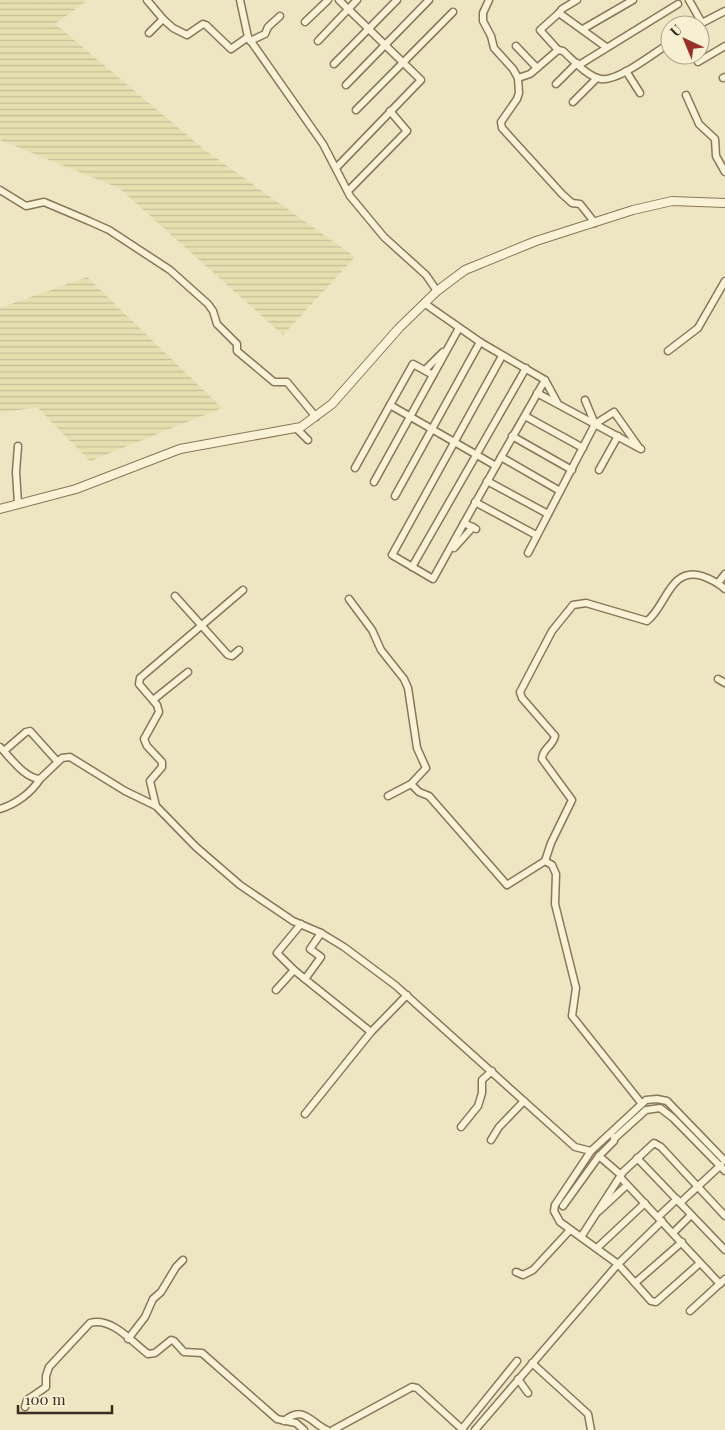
<svg xmlns="http://www.w3.org/2000/svg" width="725" height="1430" viewBox="0 0 725 1430" font-family="'Playfair Display',serif">
<style>
.farmland{fill:url(#farmland-rules)}
.lines{fill:none;stroke-linecap:round;stroke-linejoin:round}
.minor-casing{stroke:#887759;stroke-width:9}
.tertiary-casing{stroke:#887759;stroke-width:10}
.minor{stroke:#f9f2d6;stroke-width:6}
.tertiary{stroke:#f9f2d6;stroke-width:8}
</style>
<defs>
<pattern id="farmland-rules" width="6" height="5" patternUnits="userSpaceOnUse" patternTransform="scale(1.25)"><rect width="6" height="5" fill="#e4e0b0"/><path d="M0 2.5h6" fill="none" stroke="#c4c097"/></pattern>
</defs>
<rect width="100%" height="100%" fill="#eee5c2"/>
<g class="farmland">
<polygon points="0,0 88,0 55,24 206,151 355,257 283,335 119,188 0,140"/>
<polygon points="87,277 222,408 90,461 37,407 0,413 0,308"/>
</g>
<g class="lines">
<g class="minor-casing">
<g id="minor">
<polyline points="147,0 163,19"/>
<polyline points="240,0 248,37 323,144 350,196 384,237 426,275 437,291"/>
<polyline points="489,0 483,13 483,21 491,36 494,48 513,69 518,78 519,93 517,99 501,122 502,128 562,194 572,203 580,204 595,223"/>
<polyline points="577,0 562,9 559,13 606,47"/>
<polyline points="689,0 702,23 725,11"/>
<polyline points="305,22 328,0"/>
<polyline points="583,29 633,0"/>
<polyline points="149,33 163,19 173,28 187,35 203,24 206,25 231,49 248,37"/>
<polyline points="250,41 265,34 268,27 280,16"/>
<polyline points="318,41 357,0"/>
<polyline points="516,46 537,68"/>
<polyline points="558,50 540,30 559,13"/>
<polyline points="698,62 725,46"/>
<polyline points="334,64 397,0"/>
<polyline points="579,65 678,4"/>
<polyline points="626,71 640,93"/>
<path d="M 518,78 L 530,74 L 558,50 L 563,51 C 573,60 588,77 601,79 C 618,82 655,52 670,43"/>
<polyline points="723,78 725,77"/>
<polyline points="556,84 577,63"/>
<polyline points="346,85 429,0"/>
<polyline points="686,95 699,124 715,139 716,156 725,172"/>
<polyline points="573,102 597,78"/>
<polyline points="356,110 453,12"/>
<polyline points="336,168 421,80 339,0"/>
<polyline points="0,190 26,206 44,202 89,221 109,230 170,270 208,304 213,311 217,324 237,344 237,351 274,382 287,382 316,417"/>
<polyline points="348,191 407,131 390,111"/>
<polyline points="424,303 480,342 545,380 496,466"/>
<polyline points="668,351 698,328 725,281"/>
<polyline points="425,370 443,352"/>
<polyline points="545,380 557,402"/>
<polyline points="537,393 641,449"/>
<polyline points="585,400 595,424 614,412 638,446"/>
<polyline points="390,405 413,364 433,375"/>
<polyline points="525,416 583,448"/>
<polyline points="296,428 308,440"/>
<polyline points="512,436 572,470"/>
<polyline points="18,446 16,472 18,504"/>
<polyline points="501,457 560,491"/>
<polyline points="355,468 390,405 496,466 464,523"/>
<polyline points="599,470 618,436"/>
<polyline points="487,481 548,514"/>
<polyline points="374,482 459,328"/>
<polyline points="395,496 480,342"/>
<polyline points="475,502 536,535"/>
<polyline points="476,529 464,523 433,579 392,555 502,356"/>
<polyline points="454,548 473,527"/>
<polyline points="528,553 595,424"/>
<polyline points="412,567 526,368"/>
<polyline points="718,583 725,574"/>
<polyline points="175,596 228,655 232,656 239,650"/>
<polyline points="349,599 372,630 381,650 404,679 408,688 417,748 426,768 411,784 388,796"/>
<polyline points="718,679 725,683"/>
<polyline points="153,700 188,672"/>
<path d="M 0,747 C 11,758 24,778 40,779 L 62,758 L 70,757 L 125,791 L 156,806 L 196,847 L 240,885 L 293,921 L 321,933 L 344,947 L 395,985 L 575,1147 L 591,1151 L 646,1100 L 657,1099 L 667,1101 L 725,1161"/>
<polyline points="4,751 26,732 30,731 57,761"/>
<polyline points="411,784 419,792 429,796 507,885 545,861 552,865 556,874 555,904 576,988 572,1016 642,1104"/>
<polyline points="156,806 150,781 162,767 162,762 147,746 144,739 159,712 157,705 139,684 140,678 243,590"/>
<path d="M 0,809 C 16,804 31,793 40,779"/>
<path d="M 545,861 L 551,843 L 572,800 L 542,759 C 542,749 553,746 555,736 L 522,698 L 520,692 L 552,631 L 573,605 L 586,603 L 647,621 C 666,607 670,566 702,576 C 711,579 718,583 725,589"/>
<polyline points="294,970 277,953 301,924"/>
<polyline points="305,979 371,1032"/>
<polyline points="276,990 294,970 305,979 321,957 310,949 321,933"/>
<polyline points="305,1114 371,1032 407,995"/>
<polyline points="461,1127 478,1106 482,1093 482,1080 492,1071"/>
<polyline points="615,1138 646,1110 660,1108 673,1118 725,1171"/>
<polyline points="491,1140 499,1127 524,1101"/>
<polyline points="591,1151 555,1205 554,1211 560,1222 618,1264 635,1283 682,1242"/>
<polyline points="599,1156 614,1141 614,1137"/>
<polyline points="637,1158 725,1250"/>
<polyline points="620,1177 720,1284"/>
<polyline points="680,1203 721,1165"/>
<polyline points="563,1206 599,1156 621,1175"/>
<polyline points="599,1211 627,1185"/>
<polyline points="658,1217 677,1199"/>
<polyline points="673,1233 691,1215"/>
<polyline points="581,1237 623,1172 654,1143 661,1147 725,1216"/>
<polyline points="597,1248 645,1203"/>
<polyline points="516,1272 523,1275 533,1270 570,1230"/>
<polyline points="635,1283 651,1301 656,1302 700,1263"/>
<polyline points="690,1311 725,1279"/>
<polyline points="128,1339 145,1317 153,1299 161,1292 176,1267 183,1260"/>
<polyline points="532,1363 588,1414 591,1430"/>
<polyline points="518,1379 528,1393"/>
<path d="M 25,1407 L 27,1400 L 46,1387 L 46,1376 L 49,1367 L 90,1323 C 112,1317 132,1342 148,1354 L 155,1353 L 171,1340 L 174,1341 L 184,1352 L 202,1353 L 277,1419 L 296,1423 L 304,1430"/>
<path d="M 284,1421 C 303,1404 311,1423 327,1430"/>
<polyline points="462,1429 517,1361"/>
<polyline points="333,1430 412,1387 417,1388 463,1430"/>
<polyline points="475,1430 618,1264 662,1221"/>
</g>
</g>
<g class="tertiary-casing">
<polyline id="tertiary" points="0,509 76,489 180,449 301,427 332,404 399,328 437,291 465,270 536,241 633,210 672,201 725,203"/>
</g>
<use href="#minor" class="minor"/>
<use href="#tertiary" class="tertiary"/>
</g>
<g transform="translate(685 40) rotate(316)"><circle r="24" fill="#f6efd2" stroke="#aaa18a"/>
<path d="M0-4L9 19L0 12L-9 19Z" fill="#983229"/>
<text y="-8" font-size="14" font-weight="bold" text-anchor="middle" fill="#382d1e">U</text>
</g>
<path d="M18 1405v8h94v-8" fill="none" stroke="#382d1e" stroke-width="2.5"/>
<text x="25" y="1405" font-size="15" fill="#382d1e" stroke="#f6efd2" stroke-width="4" paint-order="stroke">100 m</text>
</svg>
